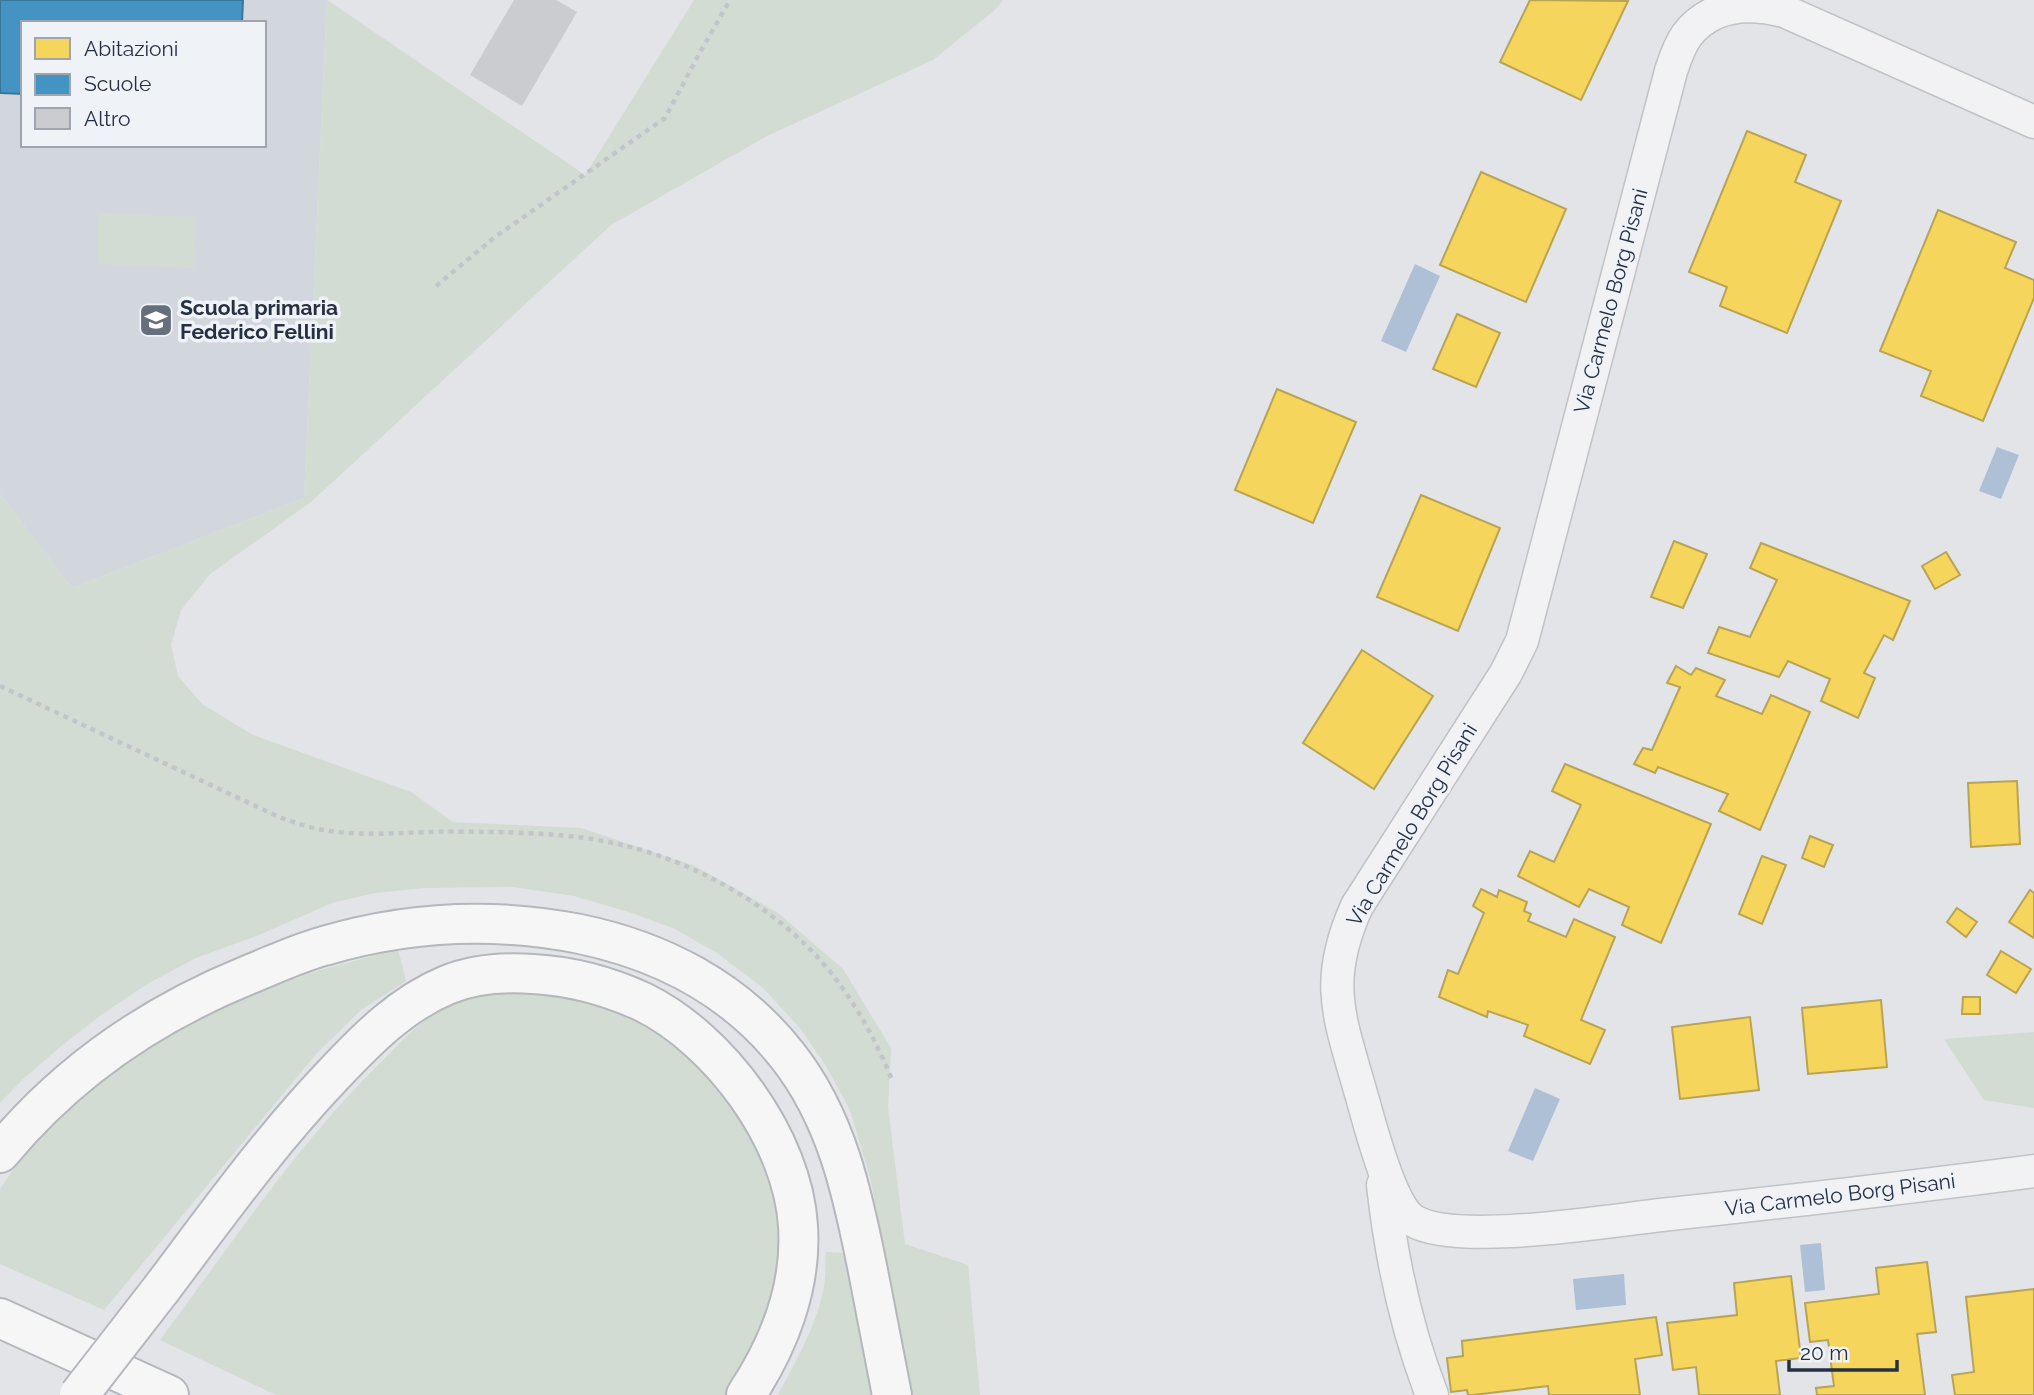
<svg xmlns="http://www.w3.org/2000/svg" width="2034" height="1395" viewBox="0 0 2034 1395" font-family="Raleway,sans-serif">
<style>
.built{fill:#d2d7de;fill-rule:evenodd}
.green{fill:#d2dcd2}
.water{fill:#aec0d6}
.homes{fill:#f6d55c;stroke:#b8a454;stroke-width:2}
.schools{fill:#4393c3;stroke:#3a759d;stroke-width:2}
.building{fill:#caccd0}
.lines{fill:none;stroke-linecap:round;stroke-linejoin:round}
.street-casing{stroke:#c0c2c5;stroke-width:35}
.highway-casing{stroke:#b4b7bc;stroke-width:42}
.path{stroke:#c3c5cb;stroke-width:4.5;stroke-dasharray:5 5;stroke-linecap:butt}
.street{stroke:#f2f2f4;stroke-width:32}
.highway{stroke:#f6f6f7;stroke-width:38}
.highway-bridge-casing{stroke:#b4b7bc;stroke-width:42;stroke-linecap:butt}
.highway-bridge{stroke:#f6f6f7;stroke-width:38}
.labels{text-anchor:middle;stroke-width:7;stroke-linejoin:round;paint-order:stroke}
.street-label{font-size:21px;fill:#263043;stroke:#eff2f7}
.poi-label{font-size:21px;font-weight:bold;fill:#263043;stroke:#eff2f7;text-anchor:start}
</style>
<rect width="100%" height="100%" fill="#e2e4e7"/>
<path class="built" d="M 0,0 L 327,0 L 304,498 L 72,588 L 0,494 ZM 23,23 L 264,23 L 264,145 L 23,145 Z"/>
<g class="green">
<polygon points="327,0 585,175 694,0 1003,0 996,9 933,60 767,136 611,225 311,502 210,574 181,610 171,645 178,676 202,704 253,735 411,792 453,822 581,828 695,866 778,913 843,969 891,1048 888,1107 905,1244 968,1265 980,1395 913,1395 870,1177 850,1110 826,1066 800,1028 762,987 717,953 675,929 632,913 574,896 513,887 424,888 375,893 332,903 259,935 196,958 147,984 101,1015 60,1047 21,1081 0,1103 0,494 72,588 304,498"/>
<polygon points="99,213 195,217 193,268 97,264"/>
<polygon points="398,949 406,981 361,1010 317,1053 104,1310 0,1264 0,1189 38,1134 77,1097 168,1035 214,1010 310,973"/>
<path d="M 536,991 L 595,1000 L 631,1012 L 719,1074 L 781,1194 L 778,1300 L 732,1395 L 276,1395 L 160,1340 C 230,1246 298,1143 382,1061 C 402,1041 421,1019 447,1006 C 474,993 506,992 536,991 Z"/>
<polygon points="2034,1032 2034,1108 1984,1100 1944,1039"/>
<path d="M 826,1252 L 845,1253 L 874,1395 L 778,1395 C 796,1361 821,1318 825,1279 C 826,1270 825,1261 826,1252 Z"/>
</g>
<g class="water">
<polygon points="1415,264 1440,276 1406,352 1381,341"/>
<polygon points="1997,447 2019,455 2001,499 1979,491"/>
<polygon points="1535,1088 1560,1099 1533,1161 1508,1151"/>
<polygon points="1821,1243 1825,1290 1805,1292 1800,1245"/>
<polygon points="1624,1274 1626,1305 1576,1310 1573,1279"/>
</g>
<g class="homes">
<polygon points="1530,0 1628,1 1581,100 1500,62"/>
<polygon points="1747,131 1806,155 1795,182 1841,201 1787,333 1720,306 1727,287 1689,272"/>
<polygon points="1481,172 1566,209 1526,302 1440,265"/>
<polygon points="1938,210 2016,242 2005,268 2034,280 2034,298 1983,421 1921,396 1931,371 1880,351"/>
<polygon points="1457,314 1500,333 1476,387 1433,369"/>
<polygon points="1277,389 1356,422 1313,523 1235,490"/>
<polygon points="1421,495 1500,528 1458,631 1377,597"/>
<polygon points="1674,541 1707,554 1683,608 1651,597"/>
<polygon points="1761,543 1910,601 1893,640 1884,635 1864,673 1875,678 1858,718 1821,701 1830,679 1788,661 1779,677 1708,653 1719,627 1750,637 1777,580 1750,568"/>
<polygon points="1946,552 1960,575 1935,589 1922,566"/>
<polygon points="1362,650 1433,696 1374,789 1303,743"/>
<polygon points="1676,666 1691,675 1696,668 1725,680 1716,696 1762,714 1771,695 1810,712 1760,830 1719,811 1728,794 1658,767 1655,773 1634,764 1643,748 1652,750 1680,687 1667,683"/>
<polygon points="1565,764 1711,824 1661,943 1622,925 1629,907 1589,889 1579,907 1518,876 1530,851 1554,862 1581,805 1552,791"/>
<polygon points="2017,781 2020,844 1971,847 1968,783"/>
<polygon points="1810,836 1833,845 1824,867 1802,858"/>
<polygon points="1762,856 1786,865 1762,924 1739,914"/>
<polygon points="1481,889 1497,897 1499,890 1527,902 1524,911 1531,914 1528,921 1566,937 1574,919 1615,937 1581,1020 1605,1030 1590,1064 1524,1036 1528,1025 1488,1011 1487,1017 1439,997 1448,970 1458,974 1484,913 1473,906"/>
<polygon points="2030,890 2034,893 2034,938 2009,922"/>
<polygon points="1957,908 1977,922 1966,937 1947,922"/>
<polygon points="2001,951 2031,969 2016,993 1987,975"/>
<polygon points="1963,997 1980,997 1980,1014 1962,1014"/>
<polygon points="1881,1000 1887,1067 1808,1074 1802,1008"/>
<polygon points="1750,1017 1759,1090 1680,1099 1672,1027"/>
<polygon points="1927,1262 1936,1332 1917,1334 1925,1395 1817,1395 1816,1388 1834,1386 1828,1340 1810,1342 1805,1303 1879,1294 1876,1268"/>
<polygon points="1791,1276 1801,1358 1776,1361 1780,1395 1699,1395 1696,1367 1673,1370 1667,1323 1737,1315 1734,1283"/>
<polygon points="2034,1289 2034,1395 1955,1395 1952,1375 1974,1372 1966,1297"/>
<polygon points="1656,1317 1662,1355 1635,1359 1640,1395 1549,1395 1548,1386 1473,1395 1468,1395 1467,1390 1451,1392 1447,1358 1463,1356 1462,1341"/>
</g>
<polygon class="schools" points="0,0 243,0 242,23 23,23 23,94 0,93"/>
<polygon class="building" points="514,0 556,0 577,12 522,106 470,75"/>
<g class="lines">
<g class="street-casing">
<g id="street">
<path d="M 2034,122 L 1784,11 C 1749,2 1711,4 1687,35 C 1679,46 1675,59 1671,71 L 1522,641 L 1506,673 L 1357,906 C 1323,981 1339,1016 1360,1090 C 1369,1120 1389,1206 1414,1221 C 1457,1246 1607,1221 1661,1215 C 1785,1202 1910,1187 2034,1171"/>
<path d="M 1383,1185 C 1391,1257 1406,1328 1432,1395"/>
</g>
</g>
<g class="highway-casing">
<g id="highway">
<path d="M 0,1153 C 66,1073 152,1014 248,975 C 273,965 298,953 324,946 C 409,921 493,917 580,934 C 661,951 735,989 787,1055 C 837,1118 853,1195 868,1271 C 876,1312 884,1354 892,1395"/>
<path d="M 162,1288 C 217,1215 270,1141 333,1075 C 366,1040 401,1004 447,985 C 474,974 504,972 533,974 C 571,976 608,986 643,1002 C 720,1040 793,1139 798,1226 C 802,1286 779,1345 746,1395"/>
<polyline points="0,1318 169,1395"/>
</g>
</g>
<g class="path">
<polyline points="436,286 495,237 665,118 699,54 730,0"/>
<path d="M 0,686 L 279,817 C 296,823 313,829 330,831 C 364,836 397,833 431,832 C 452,831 474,832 495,832 C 536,833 582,835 622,845 C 700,863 786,913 835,978 C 859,1009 877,1043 892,1080"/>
</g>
<use href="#street" class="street"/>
<use href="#highway" class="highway"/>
<g class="highway-bridge-casing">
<polyline id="highway-bridge" points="79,1395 162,1288"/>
</g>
<use href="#highway-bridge" class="highway-bridge"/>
</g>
<defs>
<g id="school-square" transform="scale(1.75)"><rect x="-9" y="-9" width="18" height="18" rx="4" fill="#686f7c" stroke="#eff2f7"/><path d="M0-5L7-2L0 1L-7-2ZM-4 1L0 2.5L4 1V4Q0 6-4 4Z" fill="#fff"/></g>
</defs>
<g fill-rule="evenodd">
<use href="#school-square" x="156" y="320"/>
</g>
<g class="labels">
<g class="street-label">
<text transform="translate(1611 301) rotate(-75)" y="7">Via Carmelo Borg Pisani</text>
<text transform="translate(1412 825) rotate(-59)" y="7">Via Carmelo Borg Pisani</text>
<text transform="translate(1840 1195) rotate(-7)" y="7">Via Carmelo Borg Pisani</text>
</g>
<g class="poi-label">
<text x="180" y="315">Scuola primaria<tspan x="180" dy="24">Federico Fellini</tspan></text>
</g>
</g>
<rect x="21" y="21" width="245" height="126" fill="#eff2f7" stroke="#9fa4af" stroke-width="2"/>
<rect x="35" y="38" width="35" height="21" fill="#f6d55c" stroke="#9fa4af" stroke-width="2"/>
<text x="84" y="56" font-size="21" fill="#263043">Abitazioni</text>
<rect x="35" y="74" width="35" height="21" fill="#4393c3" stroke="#9fa4af" stroke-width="2"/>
<text x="84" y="91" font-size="21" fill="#263043">Scuole</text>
<rect x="35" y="108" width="35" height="21" fill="#caccd0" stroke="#9fa4af" stroke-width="2"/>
<text x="84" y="126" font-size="21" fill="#263043">Altro</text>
<path d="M1789 1360v10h108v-10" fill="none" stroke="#263043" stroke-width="3.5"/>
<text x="1800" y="1360" font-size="21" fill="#263043" stroke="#eff2f7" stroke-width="5" paint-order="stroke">20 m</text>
</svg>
